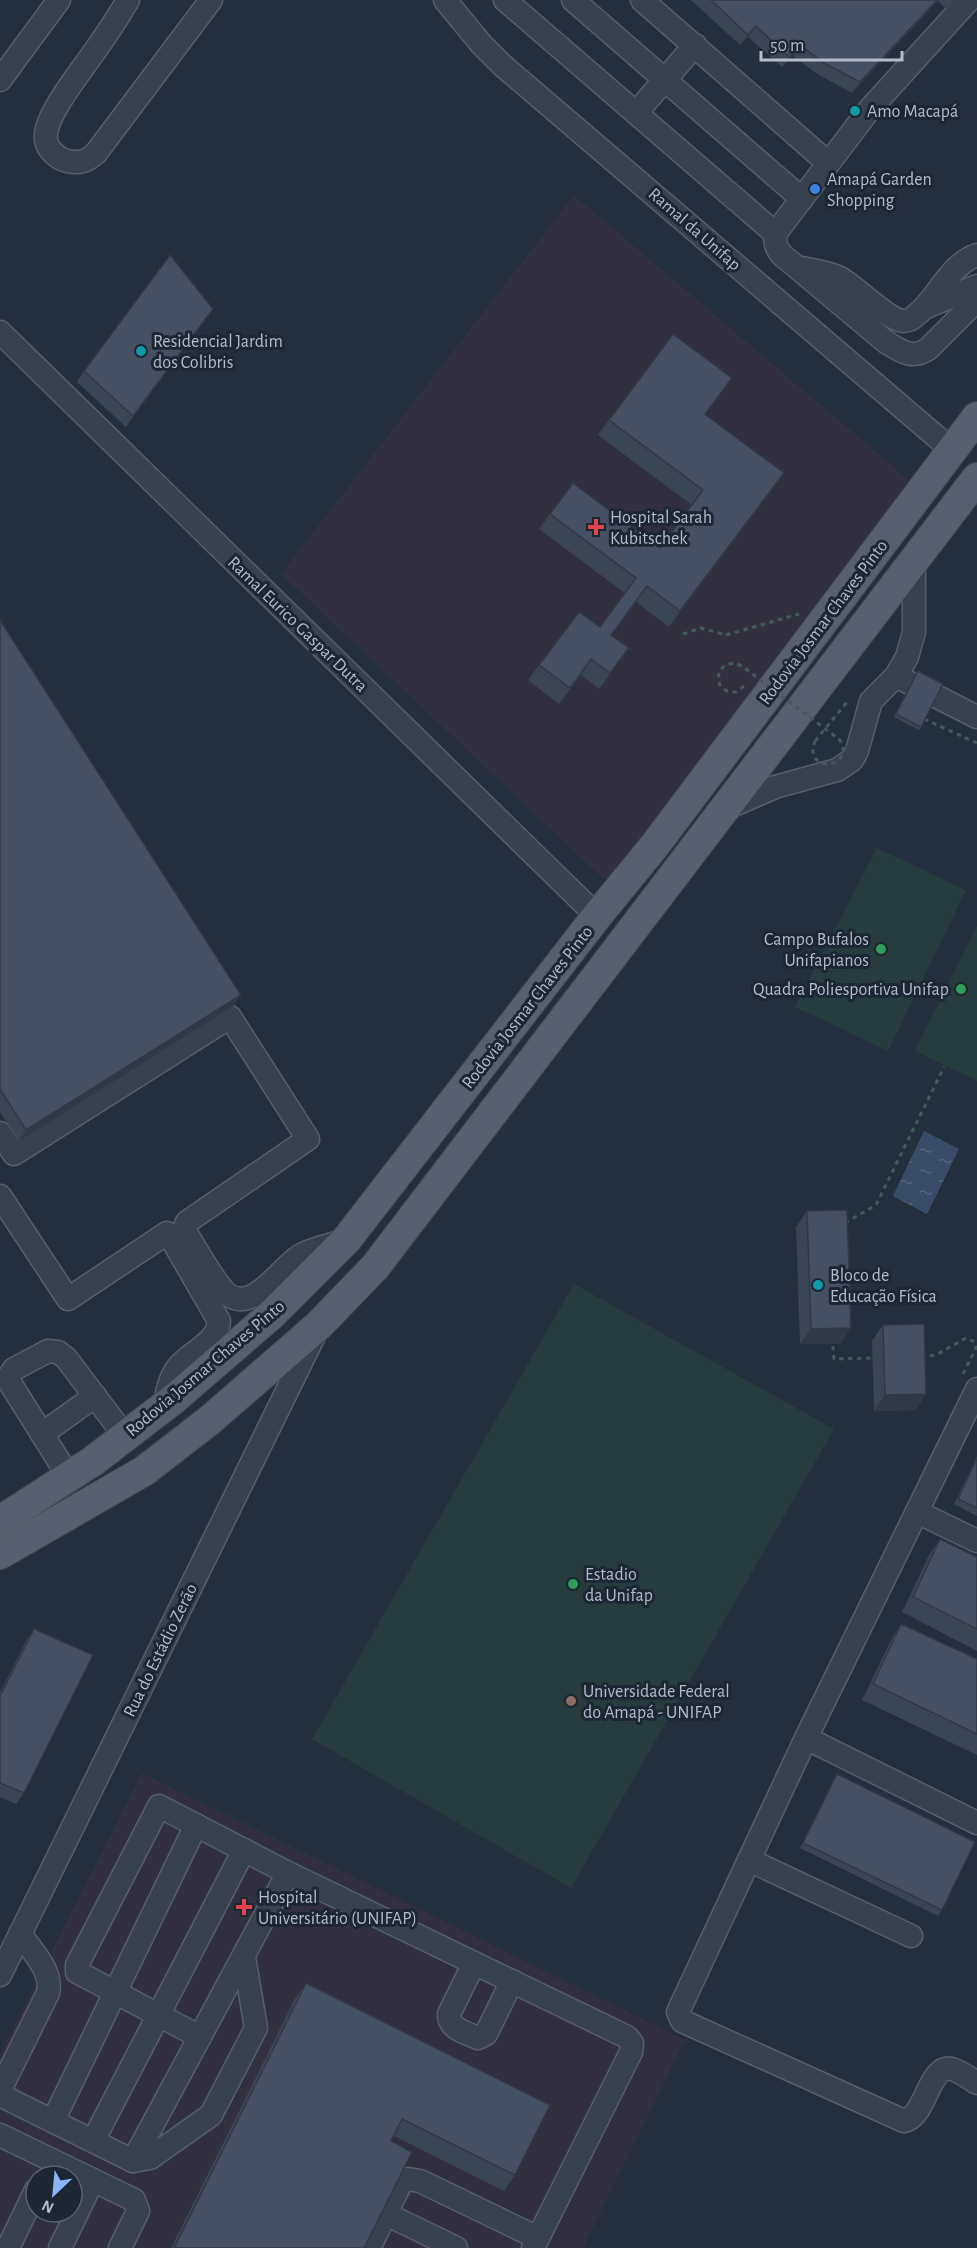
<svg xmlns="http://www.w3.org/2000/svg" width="977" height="2248" viewBox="0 0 977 2248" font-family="'Alegreya Sans',sans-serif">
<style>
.medical{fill:#32303f;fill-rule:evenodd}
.park{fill:#263c3f}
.water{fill:url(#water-ripples)}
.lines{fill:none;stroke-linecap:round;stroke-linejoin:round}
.minor-casing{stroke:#565f6c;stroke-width:25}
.major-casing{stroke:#414a57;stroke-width:32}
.path{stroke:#44595c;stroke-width:3;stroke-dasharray:4.5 4.5;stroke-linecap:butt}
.minor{stroke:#38414e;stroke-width:22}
.major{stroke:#56606e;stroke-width:30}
.path-bridge{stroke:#44595c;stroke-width:3;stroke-dasharray:4.5 4.5;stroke-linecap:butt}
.wall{fill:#3b4654}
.shaded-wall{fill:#303945}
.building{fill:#455162;stroke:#303945;stroke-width:1.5}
.culture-dot{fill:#0f9aa8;stroke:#1d2633;stroke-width:2}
.shop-dot{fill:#3f7fe0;stroke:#1d2633;stroke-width:2}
.health-dot{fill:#e0444e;stroke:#1d2633;stroke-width:2}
.leisure-dot{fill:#2e9e5b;stroke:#1d2633;stroke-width:2}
.education-dot{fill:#8d6e63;stroke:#1d2633;stroke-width:2}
.labels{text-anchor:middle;stroke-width:6;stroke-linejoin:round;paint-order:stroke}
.poi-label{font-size:18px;fill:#b4bcc9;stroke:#1d2633;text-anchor:start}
.street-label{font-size:18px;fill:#b4bcc9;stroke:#1d2633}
</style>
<defs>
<pattern id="water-ripples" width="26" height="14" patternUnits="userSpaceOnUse" patternTransform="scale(1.5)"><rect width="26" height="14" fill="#394c67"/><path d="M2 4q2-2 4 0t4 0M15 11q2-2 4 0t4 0" fill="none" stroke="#53647b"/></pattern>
</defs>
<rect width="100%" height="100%" fill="#242f3e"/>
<g class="medical">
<polygon points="574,195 909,480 613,888 281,574"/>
<path d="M 142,1773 L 685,2040 L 583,2248 L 0,2248 L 0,2053 ZM 36,2176 L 72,2176 L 72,2212 L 36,2212 Z"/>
</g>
<g class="park">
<polygon points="877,848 966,890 888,1051 795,1007"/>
<polygon points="977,926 977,1081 915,1051"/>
<polygon points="574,1284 834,1429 571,1888 312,1739"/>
</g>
<polygon class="water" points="924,1131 959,1149 927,1214 893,1196"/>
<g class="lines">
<g class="minor-casing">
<g id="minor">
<path d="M 128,0 C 117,19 105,37 92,55 C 79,74 48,112 46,134 C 44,147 56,158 67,161 C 80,164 87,161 96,153 L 211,0"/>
<polyline points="445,0 482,45 502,65 952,450"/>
<polyline points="505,0 776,234"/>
<polyline points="573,0 802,199"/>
<polyline points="642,0 828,163"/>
<path d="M 969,0 L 869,110 L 778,230 C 773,240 775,247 782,255 L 886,342 C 901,351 912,360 928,349 L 977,300"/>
<polyline points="0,80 59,0"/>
<polyline points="636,113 695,45"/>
<path d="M 802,268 C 814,270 826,272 838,277 C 856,286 886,319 903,321 C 907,321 912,319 915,316 C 938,299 948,265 977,255"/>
<polyline points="926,307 977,286"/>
<polyline points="0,332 597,916"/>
<polyline points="896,676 977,717"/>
<polyline points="725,809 775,787 837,770 852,760 857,751 871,701 896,676 907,657 914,632 914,560"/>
<path d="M 0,1133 L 14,1154 L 230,1017 L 308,1139 L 187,1222 L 185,1227 L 186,1233 C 195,1247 216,1285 227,1294 C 254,1315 282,1264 303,1254 C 315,1248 330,1245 343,1241"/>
<path d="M 0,1196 L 68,1299 L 167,1233 L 171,1238 L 219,1321 C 218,1342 191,1352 179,1366 C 169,1378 167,1393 164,1407"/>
<polyline points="42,1434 95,1396"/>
<polyline points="69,1477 10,1383 10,1375 14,1369 48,1351 58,1352 66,1358 125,1436"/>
<polyline points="917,1512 977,1541"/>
<polyline points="806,1738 977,1389"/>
<path d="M 977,1823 L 806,1738 L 678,2012 L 682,2021 L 904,2121 C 926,2117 929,2063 952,2069 C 960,2071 970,2079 977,2083"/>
<polyline points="749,1860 911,1936"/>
<path d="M 474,1963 L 449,2014 C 448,2029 467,2033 478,2038 L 486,2034 L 512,1981"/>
<polyline points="0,1975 316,1332"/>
<polyline points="200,2037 77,1972 77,1965 159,1806 288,1873 627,2037 632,2043 631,2052 533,2248"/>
<path d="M 0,2090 L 48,1993 C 53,1971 32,1951 20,1934"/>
<polyline points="0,2095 133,2161 150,2158 211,2115 256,2028 244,1957"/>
<polyline points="53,2121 196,1825"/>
<polyline points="0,2135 134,2200 138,2211 120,2248"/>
<polyline points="93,2141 244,1850"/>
<polyline points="133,2161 288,1873"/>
<polyline points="386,2214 456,2248"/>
<polyline points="8,2248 36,2190"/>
<polyline points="60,2248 93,2180"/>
<polyline points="369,2248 401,2183 408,2179 420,2181 538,2238"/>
</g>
</g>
<g class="major-casing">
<g id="major">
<polyline points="0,1521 93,1461 175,1398 271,1315 347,1239 597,916 655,845 977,417"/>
<polyline points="0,1554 144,1471 210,1420 319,1325 375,1267 977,478"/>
</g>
</g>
<g class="path">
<polyline points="683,634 701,628 726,635 799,614"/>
<polyline points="924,719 977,743"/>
<polyline points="815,741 848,701"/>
<polyline points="845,1223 876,1205 944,1067"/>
<polyline points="833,1346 834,1359 871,1358"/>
<polyline points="921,1357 936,1355 966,1338 977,1343"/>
<polyline points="963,1374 977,1346"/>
</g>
<use href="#minor" class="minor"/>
<use href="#major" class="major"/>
<path class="path-bridge" d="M 744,686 L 736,692 C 708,694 716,653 742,666 L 840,740 C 856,770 802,773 815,741"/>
</g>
<g class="wall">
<polygon points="691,0 955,0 946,9 938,1 852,93 817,74 793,56 782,67 748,37 740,45"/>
<polygon points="205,320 126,427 77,382 84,371"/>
<polygon points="732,378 705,415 773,489 669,627 636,602 611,635 629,648 599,689 581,675 559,704 528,680 539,665 600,627 625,593 539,529 550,514 660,548 692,505 598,435 609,420"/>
<polygon points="0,620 241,995 233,1006 19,1141 0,1112"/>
<polygon points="918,671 921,727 919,730 894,717"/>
<polygon points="807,1211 851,1328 840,1344 800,1344 796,1227"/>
<polygon points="883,1325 916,1410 874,1411 872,1341"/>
<polygon points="977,1456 977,1516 954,1504"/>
<polygon points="940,1539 977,1557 977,1651 902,1612 929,1555"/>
<polygon points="901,1624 977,1659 977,1755 862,1700 891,1640"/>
<polygon points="34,1629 24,1793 16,1804 0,1797 0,1692 27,1639"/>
<polygon points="837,1774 942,1910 938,1916 800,1848 833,1780"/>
<polygon points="306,1983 515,2175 504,2191 394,2136 391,2141 364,2248 171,2248 295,1999"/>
</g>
<g class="shaded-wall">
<polygon points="937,0 939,0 852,93 860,82"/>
<polygon points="756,26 748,37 740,45 748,35"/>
<polygon points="800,45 793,56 782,67 789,57"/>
<polygon points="784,473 773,489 669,627 680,611"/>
<polygon points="241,995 233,1006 19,1141 26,1130"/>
<polygon points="851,1328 840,1344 800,1344 811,1329"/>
<polygon points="926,1394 916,1410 874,1411 885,1395"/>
</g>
<g class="building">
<polygon points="711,0 937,0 860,82 824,63 800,45 789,57 756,26 748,35"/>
<polygon points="170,255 213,309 133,416 84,371"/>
<polygon points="673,334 732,378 705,414 784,473 680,611 647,586 611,635 629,648 610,673 591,659 570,688 539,665 579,612 600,627 636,578 550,514 573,483 660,548 703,490 609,420"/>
<polygon points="0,620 241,995 26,1130 0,1089"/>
<polygon points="918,671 943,684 921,727 896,714"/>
<polygon points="847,1210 851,1328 811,1329 807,1211"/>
<polygon points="924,1324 926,1394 885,1395 883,1325"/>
<polygon points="977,1458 977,1508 958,1499"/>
<polygon points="940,1539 977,1557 977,1629 913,1597"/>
<polygon points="901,1624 977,1659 977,1734 873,1684"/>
<polygon points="34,1629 93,1655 24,1793 0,1783 0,1696"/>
<polygon points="837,1774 975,1842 942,1910 803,1843"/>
<polygon points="306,1983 550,2105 515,2175 402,2119 391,2141 412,2152 364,2248 174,2248"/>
</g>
<g class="culture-dot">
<circle cx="855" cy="111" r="6"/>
<circle cx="141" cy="351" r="6"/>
<circle cx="818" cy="1285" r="6"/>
</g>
<circle class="shop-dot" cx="815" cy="189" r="6"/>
<g class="health-dot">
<path d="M593 518h6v6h6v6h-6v6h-6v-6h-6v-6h6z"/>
<path d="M241 1898h6v6h6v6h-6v6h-6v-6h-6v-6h6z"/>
</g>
<g class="leisure-dot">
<circle cx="881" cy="949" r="6"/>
<circle cx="961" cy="989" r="6"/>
<circle cx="573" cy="1584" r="6"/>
</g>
<circle class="education-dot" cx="571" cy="1701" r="6"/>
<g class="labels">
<g class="poi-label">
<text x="867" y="117">Amo Macapá</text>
<text x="827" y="185">Amapá Garden<tspan x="827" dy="21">Shopping</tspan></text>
<text x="153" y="347">Residencial Jardim<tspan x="153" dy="21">dos Colibris</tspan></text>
<text x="610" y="523">Hospital Sarah<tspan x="610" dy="21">Kubitschek</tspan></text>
<text x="869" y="945" text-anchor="end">Campo Bufalos<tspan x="869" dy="21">Unifapianos</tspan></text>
<text x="949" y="995" text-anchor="end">Quadra Poliesportiva Unifap</text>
<text x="830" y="1281">Bloco de<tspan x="830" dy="21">Educação Física</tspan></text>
<text x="585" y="1580">Estadio<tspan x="585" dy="21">da Unifap</tspan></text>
<text x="583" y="1697">Universidade Federal<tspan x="583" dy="21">do Amapá - UNIFAP</tspan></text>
<text x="258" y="1903">Hospital<tspan x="258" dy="21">Universitário (UNIFAP)</tspan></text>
</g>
<g class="street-label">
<text transform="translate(695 229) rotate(41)" y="6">Ramal da Unifap</text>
<text transform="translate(823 622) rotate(-53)" y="6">Rodovia Josmar Chaves Pinto</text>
<text transform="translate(298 624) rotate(44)" y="6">Ramal Eurico Gaspar Dutra</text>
<text transform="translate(527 1007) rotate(-52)" y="6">Rodovia Josmar Chaves Pinto</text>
<text transform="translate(205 1368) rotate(-40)" y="6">Rodovia Josmar Chaves Pinto</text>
<text transform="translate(160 1650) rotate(-64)" y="6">Rua do Estádio Zerão</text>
</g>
</g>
<g transform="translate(54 2194) rotate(206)"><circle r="28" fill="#1d2633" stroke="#59626f" stroke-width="1.5"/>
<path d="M0-4.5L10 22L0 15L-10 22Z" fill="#8ab4f8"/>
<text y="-9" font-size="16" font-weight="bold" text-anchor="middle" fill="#b4bcc9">N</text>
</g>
<path d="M761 51v9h141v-9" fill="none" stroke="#b4bcc9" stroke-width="3"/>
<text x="770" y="51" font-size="18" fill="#b4bcc9" stroke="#1d2633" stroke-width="4.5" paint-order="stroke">50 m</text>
</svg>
